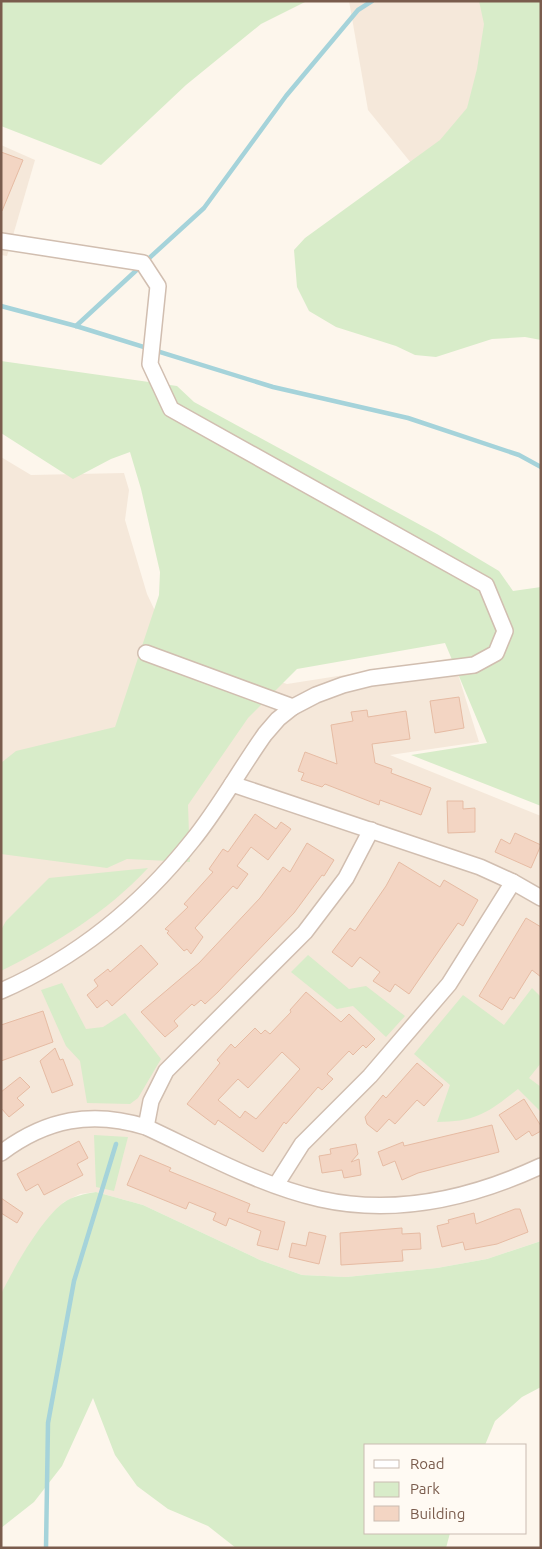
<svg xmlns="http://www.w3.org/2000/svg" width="542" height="1549" viewBox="0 0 542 1549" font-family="Ubuntu,sans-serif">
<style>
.residential{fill:#f5e8da}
.green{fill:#d8ecc9}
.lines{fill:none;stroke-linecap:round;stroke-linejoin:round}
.stream{stroke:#a5d3da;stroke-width:4.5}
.building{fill:#f3d5c3;stroke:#e6bba3;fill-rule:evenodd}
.street-casing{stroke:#d1beb0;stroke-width:18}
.street{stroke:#fff;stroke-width:15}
</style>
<rect width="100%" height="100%" fill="#fdf6ec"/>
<g class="residential">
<polygon points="349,1 541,1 541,323 368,110"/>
<polygon points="1,145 35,160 7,256 1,255"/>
<polygon points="1,457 31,475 124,473 129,490 125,520 147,594 172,647 287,684 453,658 479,742 390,755 541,816 541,1241 487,1259 437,1268 346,1277 302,1275 260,1260 143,1205 96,1192 80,1194 64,1202 51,1215 1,1294"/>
</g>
<g class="green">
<polygon points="1,1 307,1 261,24 186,85 101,165 1,126"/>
<polygon points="479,1 541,1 541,340 525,337 492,339 436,357 415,355 396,346 336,327 309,311 297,287 294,250 305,238 440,140 467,108 477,69 484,24"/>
<polygon points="1,361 177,386 194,402 437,534 499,571 513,591 541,587 541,806 411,755 487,743 445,643 297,669 248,718 188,805 190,862 127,859 107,868 1,854 1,763 16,751 115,727 159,595 160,572 141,489 130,452 111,459 73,479 1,433"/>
<path d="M 148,868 C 106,913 56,943 1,971 L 1,930 L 6,921 L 49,878 Z"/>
<polygon points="308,955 349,989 366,986 405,1016 386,1037 353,1006 337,1009 291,972"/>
<polygon points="62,983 86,1029 103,1027 125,1013 161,1059 138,1098 130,1104 87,1103 80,1061 66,1046 41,990"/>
<path d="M 532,988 L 541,997 L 541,1063 L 529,1078 L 541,1087 L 541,1112 L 518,1089 C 489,1112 476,1122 437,1122 L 450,1085 L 414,1054 L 463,995 L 504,1025 Z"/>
<polygon points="94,1135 128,1137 114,1191 96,1187"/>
<path d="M 96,1192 L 143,1205 L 260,1260 L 302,1275 L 346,1277 L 437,1268 L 487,1259 L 541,1241 L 541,1387 L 522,1397 L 495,1421 L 485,1445 L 366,1445 L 366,1533 L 450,1533 L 446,1548 L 236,1548 L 208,1526 L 168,1509 L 137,1486 L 115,1455 L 93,1398 L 62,1466 L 34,1502 L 1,1528 L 1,1294 C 14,1268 40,1221 63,1203 C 73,1196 84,1194 96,1192 Z"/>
</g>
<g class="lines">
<g class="stream">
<polyline points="146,261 204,208 286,96 358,10 372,1"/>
<polyline points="1,306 76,326 273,387 408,418 519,455 541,467"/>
<polyline points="76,326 141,266"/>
<polyline points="46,1548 48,1423 74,1281 116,1144"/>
</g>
</g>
<g class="building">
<polygon points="1,152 23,160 2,211 1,211"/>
<polygon points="459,697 464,728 435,733 430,701"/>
<polygon points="367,710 368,717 406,711 410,739 372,744 375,763 392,769 391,773 431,788 421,815 380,800 379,805 325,784 322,787 301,780 304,773 298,771 305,752 337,764 331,725 353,721 351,712"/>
<polygon points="447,801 463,801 463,809 475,808 475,832 448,833"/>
<polygon points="255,814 276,829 281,822 291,829 268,860 251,847 237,866 248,874 237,889 233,886 195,928 203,937 191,954 187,949 184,951 167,933 169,931 165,929 188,907 184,904 213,872 209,869 223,849 228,852"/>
<polygon points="515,833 541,845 531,868 495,852 501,839 510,844"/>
<polygon points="307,843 334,860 324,876 322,875 294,913 218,992 205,1004 201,1000 194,1006 192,1004 174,1021 178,1026 165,1037 141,1012 199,963 260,898 283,867 290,872"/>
<polygon points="399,862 440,887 444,880 478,900 463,926 458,923 409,994 395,984 390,992 373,981 380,972 360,957 352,967 332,952 350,928 355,931 386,886"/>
<polygon points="526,918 541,927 541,977 532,970 514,999 510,997 502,1010 479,996"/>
<polygon points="141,945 158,964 112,1006 107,1000 97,1008 87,995 98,986 94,980 108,969 110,972"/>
<path d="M 306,992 L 341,1022 L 349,1014 L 375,1039 L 366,1048 L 363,1045 L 353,1055 L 349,1051 L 327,1074 L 333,1079 L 322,1090 L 318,1087 L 286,1124 L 284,1122 L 263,1152 L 218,1120 L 215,1125 L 187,1104 L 220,1063 L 217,1060 L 231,1044 L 235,1048 L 255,1028 L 261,1034 L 265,1030 L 270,1034 L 291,1012 L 290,1010 ZM 282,1052 L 300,1069 L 256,1119 L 245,1111 L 240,1118 L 218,1100 L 238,1079 L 248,1088 Z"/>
<polygon points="43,1011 53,1042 1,1061 1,1025"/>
<polygon points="55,1048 60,1060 63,1059 73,1085 52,1093 40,1061"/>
<polygon points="417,1063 443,1085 424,1106 417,1100 395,1124 389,1119 377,1132 367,1124 365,1117 383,1095 386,1098"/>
<polygon points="20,1077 30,1087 17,1098 24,1105 9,1117 1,1108 1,1092"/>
<polygon points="524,1099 541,1126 541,1131 532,1136 529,1131 516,1140 499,1115"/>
<polygon points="492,1125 499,1152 418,1173 402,1180 395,1161 383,1166 378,1152 403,1142 404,1146"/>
<polygon points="79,1141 88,1158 77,1164 83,1175 44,1195 38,1184 26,1191 17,1174"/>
<polygon points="356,1144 358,1154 351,1162 359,1159 361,1175 344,1178 342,1170 322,1173 319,1156 331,1154 330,1149"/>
<polygon points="140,1155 171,1168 169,1171 250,1204 247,1212 285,1222 278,1250 257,1245 261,1231 229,1218 226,1226 213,1220 216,1213 189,1202 186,1209 127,1185"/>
<polygon points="1,1198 23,1213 17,1223 1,1213"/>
<polygon points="515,1209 520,1209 528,1232 497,1244 465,1250 463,1242 442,1247 437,1226 449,1223 448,1220 474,1213 476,1224"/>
<polygon points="402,1228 402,1234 420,1233 421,1249 402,1250 403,1261 341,1265 340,1233"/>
<polygon points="309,1232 326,1236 319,1264 289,1257 292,1243 306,1246"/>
</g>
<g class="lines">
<g class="street-casing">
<g id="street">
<polyline points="1,241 143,263 158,286 150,364 171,409 486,585 505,631 496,653 474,665 371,678 343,685 316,695 293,707 146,653"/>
<polyline points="232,784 480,867 513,882 541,898"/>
<path d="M 1,991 C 76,958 141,905 192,841 C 219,808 240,769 265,734 L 278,719 L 293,707"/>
<polyline points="146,1127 151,1101 166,1071 305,932 346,878 371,830"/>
<path d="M 1,1153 C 46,1119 92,1110 146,1127 C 202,1153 259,1185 320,1199 C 396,1216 472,1198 541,1166"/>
<polyline points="276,1185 302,1144 370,1076 449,984 513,882"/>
</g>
</g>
<use href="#street" class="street"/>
</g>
<rect width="542" height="1549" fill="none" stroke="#7a5c4d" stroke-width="5"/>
<rect x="364" y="1444" width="162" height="90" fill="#fffaf3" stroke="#cabbb1"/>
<rect x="374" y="1460" width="25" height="8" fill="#ffffff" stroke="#cabbb1"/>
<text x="410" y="1469" font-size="15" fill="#7a5c4d">Road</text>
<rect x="374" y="1482" width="25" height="15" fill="#d8ecc9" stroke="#cabbb1"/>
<text x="410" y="1494" font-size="15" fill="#7a5c4d">Park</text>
<rect x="374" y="1506" width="25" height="15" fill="#f3d5c3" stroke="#cabbb1"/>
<text x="410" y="1519" font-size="15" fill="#7a5c4d">Building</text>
</svg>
